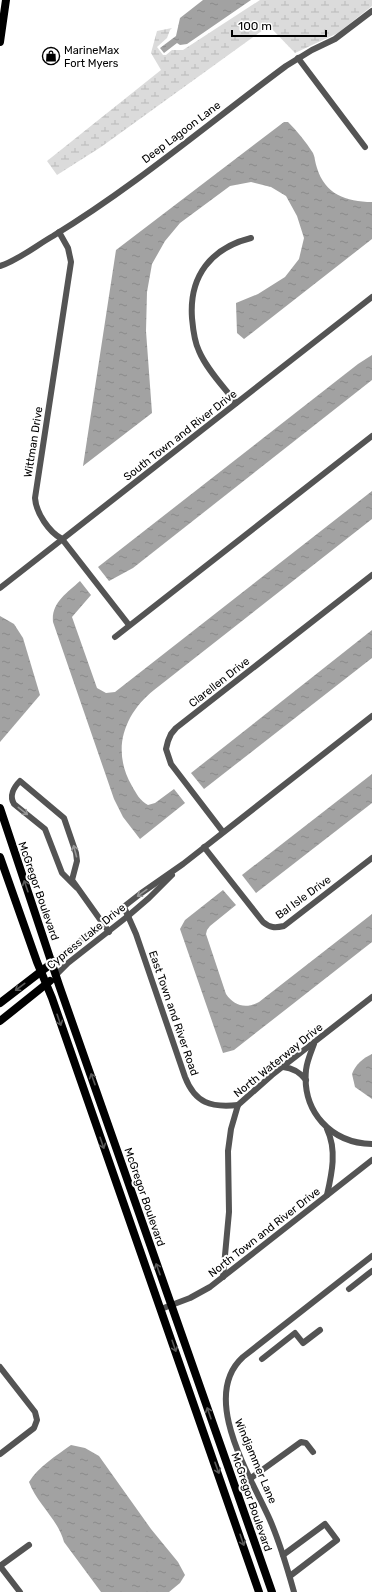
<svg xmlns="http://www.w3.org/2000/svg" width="372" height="1592" viewBox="0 0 372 1592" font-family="Rubik,sans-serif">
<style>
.wetland{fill:url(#wetland-marsh)}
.water{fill:url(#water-ripples)}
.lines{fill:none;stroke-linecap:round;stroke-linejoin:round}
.minor{stroke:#545454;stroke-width:6}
.major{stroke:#000;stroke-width:8}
.oneway{stroke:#989898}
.oneway2{stroke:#595959}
.labels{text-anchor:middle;stroke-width:4;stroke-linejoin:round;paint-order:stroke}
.poi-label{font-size:11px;fill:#000;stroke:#fff;text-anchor:start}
.street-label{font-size:11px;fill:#000;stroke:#fff}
</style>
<defs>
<pattern id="wetland-marsh" width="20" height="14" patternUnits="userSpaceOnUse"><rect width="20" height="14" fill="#dbdbdb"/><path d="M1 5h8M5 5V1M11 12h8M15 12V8" fill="none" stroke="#bababa"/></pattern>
<pattern id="water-ripples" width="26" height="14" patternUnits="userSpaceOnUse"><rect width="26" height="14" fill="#a2a2a2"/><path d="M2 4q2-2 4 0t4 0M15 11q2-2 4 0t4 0" fill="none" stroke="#8a8a8a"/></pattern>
</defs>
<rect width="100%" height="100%" fill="#fff"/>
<polygon class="wetland" points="260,0 372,0 372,6 338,33 295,53 271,28 263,30 101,147 57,175 47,161 161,70 151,53 157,31 172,28 170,30 167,38 157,47 163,55 166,55 172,50 183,50"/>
<g class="water">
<polygon points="203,0 251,0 187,44 180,45 177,43 164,53 160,48 176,36 180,18"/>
<path d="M 284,122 L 288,122 C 297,131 306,142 313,153 C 315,157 315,163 317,168 C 325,194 346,202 372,202 L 372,239 L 244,339 L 237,333 L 236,303 L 258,294 L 285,277 L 299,259 L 304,238 L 297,216 L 286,196 L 271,187 L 251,182 L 230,186 L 180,223 L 165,241 L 152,264 L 147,292 L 146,331 L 152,413 L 83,466 L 116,250 Z"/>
<polygon points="372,355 372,380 133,568 109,581 98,567 358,364"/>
<path d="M 372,491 L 372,519 L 154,690 C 124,714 111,750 132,786 C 136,793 140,801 148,805 L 155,803 L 174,789 L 185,803 L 140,839 L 123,817 L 114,799 L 53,622 C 51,603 67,593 80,581 L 91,595 L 72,617 L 97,688 L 106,693 L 115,692 Z"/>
<polygon points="0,616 14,624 23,638 40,695 0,742"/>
<polygon points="372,630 372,658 204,789 191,773"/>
<polygon points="372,774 372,803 256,893 242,875"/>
<path d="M 223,890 L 236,905 L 210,926 L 207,930 L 206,934 L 226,994 C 234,1006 246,1009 259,1002 L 372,914 L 372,942 L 234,1050 L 223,1053 L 180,929 L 185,920 Z"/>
<path d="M 372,1054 L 372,1099 L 355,1087 L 352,1074 C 355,1065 363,1058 372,1054 Z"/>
<path d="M 71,1445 L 85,1448 L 99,1456 L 151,1529 L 178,1562 L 185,1575 L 180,1583 L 169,1592 L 101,1592 L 64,1542 C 58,1519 37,1504 29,1482 C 39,1466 56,1456 71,1445 Z"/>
</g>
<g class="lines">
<g class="minor">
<polyline points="298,58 365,147"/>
<path d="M 59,232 L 68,248 L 71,262 L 35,498 C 36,513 49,532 62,539 L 129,625"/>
<path d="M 0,266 C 17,261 37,245 53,236 C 135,186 209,123 286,66 L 312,50 L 335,39 L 372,11"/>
<path d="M 236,403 C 224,387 207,370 199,351 C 194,341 193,329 192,318 C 189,276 211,248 251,238"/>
<polyline points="0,588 372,297"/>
<polyline points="115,637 372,436"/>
<polyline points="223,832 171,764 166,749 168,741 171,734 176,728 372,575"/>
<path d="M 204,847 L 263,922 C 270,928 275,928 284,926 L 372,858"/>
<path d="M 77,888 L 62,873 L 45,829 L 14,804 C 9,796 14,787 20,781 L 64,818 L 76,853 L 77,861 L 72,880 L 109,932"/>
<path d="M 124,907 L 136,934 L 185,1077 C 195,1103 211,1108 238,1105"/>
<polyline points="52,963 140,894 183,864 372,716"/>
<polyline points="56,975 68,963 128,916 149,898 172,875"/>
<path d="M 314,1044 C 311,1052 307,1061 306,1070 C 302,1112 331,1143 372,1144"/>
<path d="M 283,1067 C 293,1068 300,1072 306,1080"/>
<path d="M 327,1195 C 332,1173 337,1150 327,1129"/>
<polyline points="223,1277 229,1212 228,1151 231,1129 238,1105 272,1075 372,997"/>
<polyline points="349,1289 372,1271"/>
<polyline points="161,1309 190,1298 210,1287 372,1160"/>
<polyline points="262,1359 295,1333 303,1343 320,1330"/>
<polyline points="0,1367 35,1412 37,1420 34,1428 0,1454"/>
<polyline points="251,1478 301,1442 306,1443 313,1452"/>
<polyline points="283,1555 325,1524 337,1540 290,1576"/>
<polyline points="0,1566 29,1545"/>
<polyline points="0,1566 20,1592"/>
<path d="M 294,1592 C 287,1567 280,1543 270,1520 C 251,1477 199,1397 243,1357 L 372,1256"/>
</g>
<g class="major">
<polyline points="0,42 6,0"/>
<polyline points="0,808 59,985 272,1592"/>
<polyline points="0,857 37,962 52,998 259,1592"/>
<polyline points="0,1003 52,963"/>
<polyline points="0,1021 50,981"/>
</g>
</g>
<defs><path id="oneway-shaft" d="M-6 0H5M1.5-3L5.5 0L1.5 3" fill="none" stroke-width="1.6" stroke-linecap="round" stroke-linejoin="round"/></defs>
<g class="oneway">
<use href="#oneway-shaft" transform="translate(23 811) rotate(38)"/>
<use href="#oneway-shaft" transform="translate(75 851) rotate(-105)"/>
<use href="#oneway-shaft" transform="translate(142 893) rotate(144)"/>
</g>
<g class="oneway2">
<use href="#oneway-shaft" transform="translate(26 886) rotate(-109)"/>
<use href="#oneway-shaft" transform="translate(20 987) rotate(143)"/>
<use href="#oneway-shaft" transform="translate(59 1020) rotate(71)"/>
<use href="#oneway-shaft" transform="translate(93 1079) rotate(-110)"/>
<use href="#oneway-shaft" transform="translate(102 1143) rotate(71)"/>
<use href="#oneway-shaft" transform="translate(158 1269) rotate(-110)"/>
<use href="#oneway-shaft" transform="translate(174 1346) rotate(71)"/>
<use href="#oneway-shaft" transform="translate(209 1413) rotate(-109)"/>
<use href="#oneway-shaft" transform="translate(217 1468) rotate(70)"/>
<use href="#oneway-shaft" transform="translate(242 1540) rotate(71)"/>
</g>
<defs>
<g id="shop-ring" transform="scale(0.9)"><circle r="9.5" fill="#fff" stroke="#000" stroke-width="1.5"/><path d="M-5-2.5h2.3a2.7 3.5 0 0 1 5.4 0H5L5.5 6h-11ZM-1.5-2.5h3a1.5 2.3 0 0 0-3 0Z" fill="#000"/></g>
</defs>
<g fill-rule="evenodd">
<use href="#shop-ring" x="51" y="56"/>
</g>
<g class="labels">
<g class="poi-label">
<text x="64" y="54">MarineMax<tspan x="64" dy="13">Fort Myers</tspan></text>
</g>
<g class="street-label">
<text transform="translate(181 132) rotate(-37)" y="4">Deep Lagoon Lane</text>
<text transform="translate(180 435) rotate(-38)" y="4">South Town and River Drive</text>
<text transform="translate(33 442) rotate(-81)" y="4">Wittman Drive</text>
<text transform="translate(219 682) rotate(-38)" y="4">Clarellen Drive</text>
<text transform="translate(39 891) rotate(71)" y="4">McGregor Boulevard</text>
<text transform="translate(303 897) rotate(-36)" y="4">Bal Isle Drive</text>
<text transform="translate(86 936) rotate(-39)" y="4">Cypress Lake Drive</text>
<text transform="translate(174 1013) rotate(71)" y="4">East Town and River Road</text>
<text transform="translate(278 1060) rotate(-39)" y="4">North Waterway Drive</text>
<text transform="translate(145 1197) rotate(71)" y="4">McGregor Boulevard</text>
<text transform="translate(264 1232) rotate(-38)" y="4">North Town and River Drive</text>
<text transform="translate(256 1461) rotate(67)" y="4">Windjammer Lane</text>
<text transform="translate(252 1502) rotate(71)" y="4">McGregor Boulevard</text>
</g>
</g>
<path d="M232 30v6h94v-6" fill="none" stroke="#000000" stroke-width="2"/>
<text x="238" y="30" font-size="12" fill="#000000" stroke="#ffffff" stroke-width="3" paint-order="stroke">100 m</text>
</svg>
